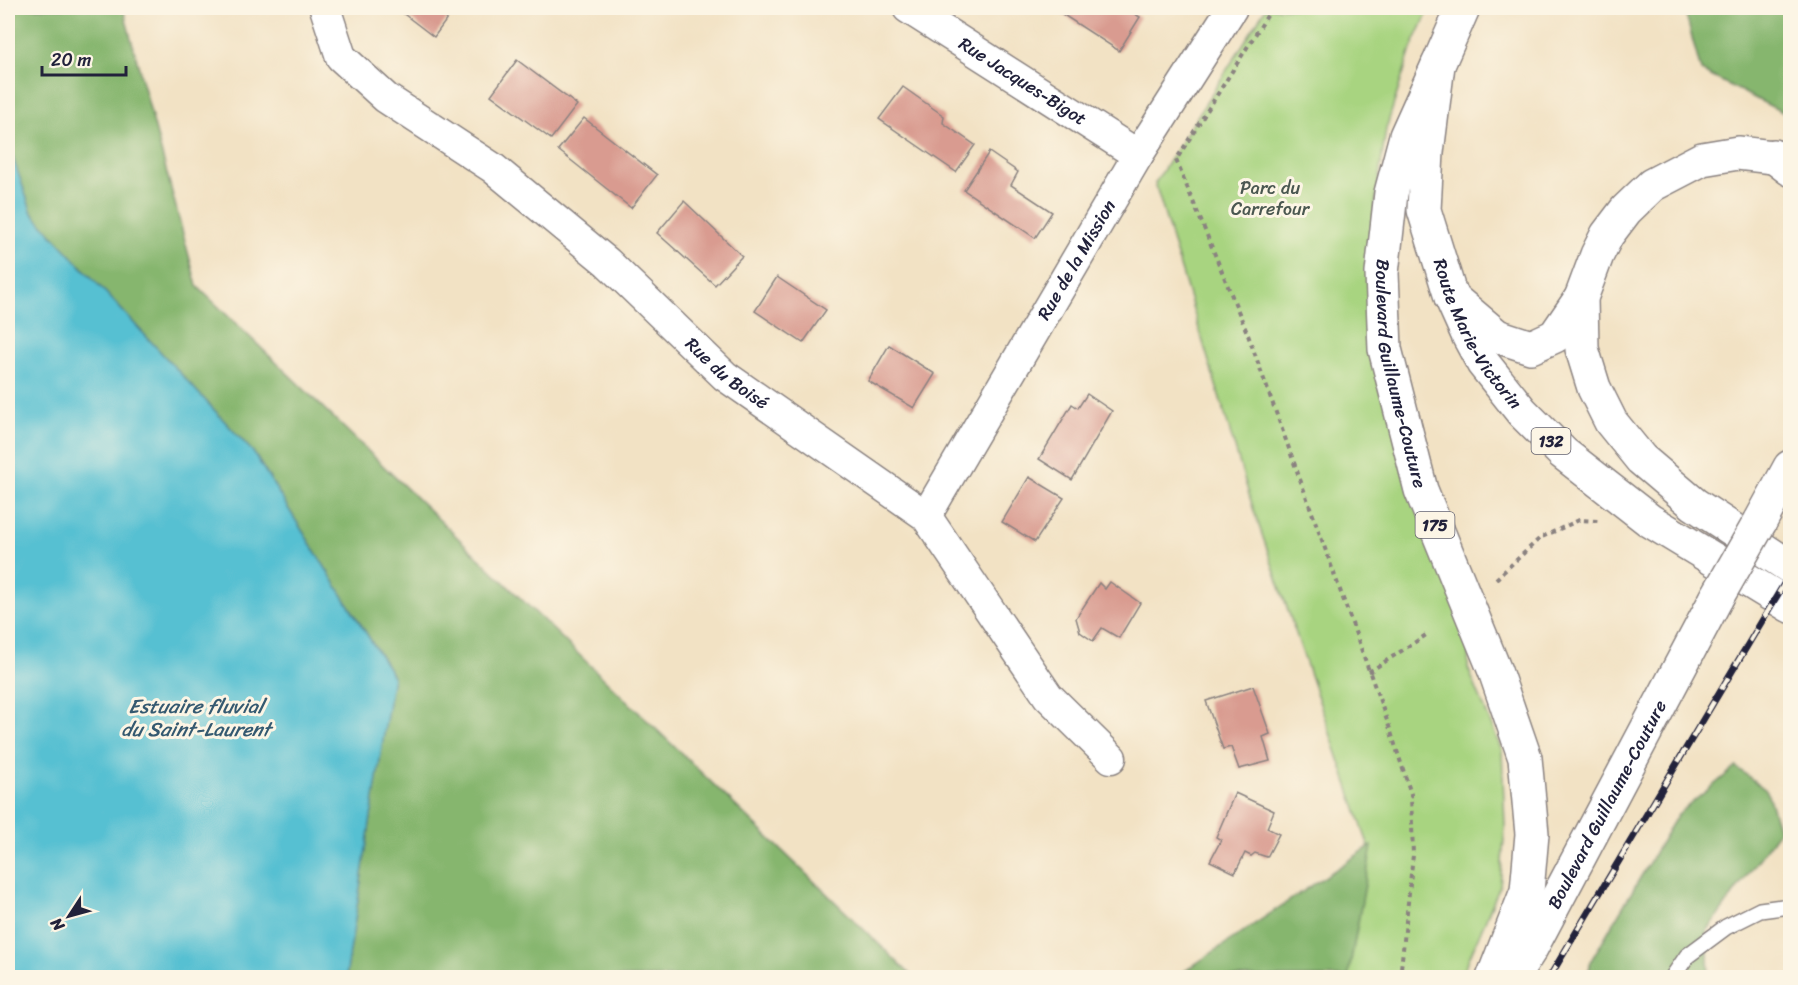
<svg xmlns="http://www.w3.org/2000/svg" width="1798" height="985" viewBox="0 0 1798 985" font-family="Sriracha,sans-serif">
<style>
.green{fill:#a8d480;stroke:#657b5e;stroke-width:1.5}
.forest{fill:#86b66e;stroke:#546c54;stroke-width:1.5}
.water{fill:#56c0d2;stroke:#3c7186;stroke-width:1.5}
.building{fill:#d99b90}
.lines{fill:none;stroke-linecap:round;stroke-linejoin:round}
.lane-casing{stroke:#8a8280;stroke-width:18}
.street-casing{stroke:#8a8280;stroke-width:33}
.primary-casing{stroke:#8a8280;stroke-width:36}
.highway-casing{stroke:#8a8280;stroke-width:36}
.path{stroke:#8a8280;stroke-width:4;stroke-dasharray:4.5 4.5;stroke-linecap:butt}
.lane{stroke:#fff;stroke-width:15}
.street{stroke:#fff;stroke-width:30}
.primary{stroke:#fff;stroke-width:33}
.highway{stroke:#fff;stroke-width:33}
.rail-casing{stroke:#22223b;stroke-width:7}
.rail{stroke:#fcf5e5;stroke-width:4.5;stroke-dasharray:14;stroke-linecap:butt}
.highway-bridge-casing{stroke:#8a8280;stroke-width:36;stroke-linecap:butt}
.highway-bridge{stroke:#fff;stroke-width:33}
.labels{text-anchor:middle;stroke-width:6;stroke-linejoin:round;paint-order:stroke}
.shield{fill:#fcf5e5;stroke:#63616e;stroke-width:1.5}
.shield-label{font-size:16px;font-weight:bold;fill:#22223b}
.street-label{font-size:18px;fill:#22223b;stroke:#fcf5e5}
.park-label{font-size:18px;fill:#4a5750;stroke:#fcf5e5}
.water-label{font-size:20px;font-style:italic;fill:#345970;stroke:#fcf5e5}
</style>
<rect width="100%" height="100%" fill="#fcf5e5"/>
<filter id="ink" filterUnits="userSpaceOnUse"><feTurbulence type="fractalNoise" baseFrequency=".0167" numOctaves="2"/><feDisplacementMap in="SourceGraphic" scale="12" xChannelSelector="R" yChannelSelector="G"/><feConvolveMatrix kernelMatrix="1 2 1 2 8 2 1 2 1" color-interpolation-filters="sRGB"/></filter>
<filter id="wash" filterUnits="userSpaceOnUse"><feTurbulence type="fractalNoise" baseFrequency=".008" numOctaves="4" result="noise"/><feDisplacementMap in="SourceGraphic" scale="24" xChannelSelector="R" yChannelSelector="G"/><feGaussianBlur stdDeviation="1.35" result="paint"/><feColorMatrix in="noise" values="0 0 0 0 0 0 0 0 0 0 0 0 0 0 0 0 0 1.4 0 .05"/><feComposite in="paint" operator="in"/></filter>
<g filter="url(#wash)">
<rect width="100%" height="100%" fill="#f2e2c4"/>
<polygon class="green" points="1266,8 1430,8 1411,49 1386,129 1374,212 1376,337 1470,620 1468,668 1502,751 1505,827 1500,886 1461,977 1267,977 1369,847 1254,511 1155,183"/>
<g class="forest">
<polygon points="8,8 123,8 197,286 913,977 346,977 393,676 253,452 32,213 8,144"/>
<polygon points="1684,8 1790,8 1790,116 1701,71"/>
<polygon points="1736,767 1767,791 1779,831 1707,931 1709,977 1587,978 1590,962 1678,814"/>
<polygon points="1372,846 1348,977 1176,977 1369,847"/>
</g>
<polygon class="water" points="8,144 32,213 253,452 393,676 346,977 8,977"/>
<g id="blocks">
<g class="building">
<polygon points="396,8 455,8 434,37"/>
<polygon points="1062,8 1125,8 1140,17 1119,51 1059,12"/>
<polygon points="517,60 577,105 551,139 491,95"/>
<polygon points="903,87 944,116 943,123 975,145 956,172 879,119"/>
<polygon points="584,118 657,175 631,208 558,150"/>
<polygon points="989,152 1018,172 1011,185 1052,212 1035,238 964,190"/>
<polygon points="684,201 742,256 715,285 657,233"/>
<polygon points="777,277 826,310 803,343 755,311"/>
<polygon points="889,345 935,374 914,408 868,381"/>
<polygon points="1087,394 1112,411 1072,480 1039,459 1072,404 1078,408"/>
<polygon points="1029,477 1064,498 1035,542 1002,522"/>
<polygon points="1110,582 1140,603 1119,638 1102,628 1093,641 1080,632 1076,618 1099,583 1105,589"/>
<polygon points="1253,686 1270,734 1263,737 1270,761 1239,769 1231,747 1223,749 1206,701"/>
<polygon points="1235,793 1274,811 1267,828 1279,834 1267,857 1255,853 1251,856 1245,853 1235,873 1210,861 1221,840 1216,837"/>
</g>
</g>
</g>
<g filter="url(#ink)">
<use href="#blocks" fill-opacity="0" stroke="#8a8280" stroke-width="1.5"/>
<g class="lines">
<g class="lane-casing">
<polyline id="lane" points="1672,978 1687,956 1726,927 1760,910 1790,906"/>
</g>
<g class="street-casing">
<g id="street">
<path id="s1" d="M 325,8 L 341,57 L 386,98 L 493,168 L 607,262 L 725,376 L 926,516 L 1048,696 L 1111,758"/>
<path id="s2" d="M 908,8 L 1138,155"/>
<path id="s3" d="M 926,516 L 1138,155 L 1232,8"/>
</g>
</g>
<g class="primary-casing">
<g id="primary">
<path id="s4" d="M 1463,8 L 1438,65 L 1427,152 L 1424,210 L 1451,297 L 1469,337 L 1483,363 L 1522,412 L 1563,453 L 1649,520 L 1790,606"/>
<polyline points="1790,159 1738,153 1702,159 1652,185 1626,210 1607,235 1597,255 1581,298 1582,349 1594,388 1611,422 1641,459 1694,504 1790,567"/>
</g>
</g>
<g class="highway-casing">
<g id="highway">
<path id="s5" d="M 1438,65 L 1406,136 L 1391,193 L 1382,273 L 1385,349 L 1421,490 L 1495,671 L 1525,758 L 1532,834 L 1527,891 L 1493,978"/>
<polyline points="1773,156 1790,169"/>
<polyline points="1451,297 1497,336 1531,347 1555,336 1581,298"/>
<polyline points="1760,522 1790,467"/>
<path id="s6" d="M 1512,978 L 1530,950 L 1717,597"/>
</g>
</g>
<g class="path">
<polyline points="1272,8 1176,160 1248,335 1389,726 1411,794 1413,855 1400,978"/>
<polyline points="1496,579 1540,538 1579,520 1599,521"/>
<polyline points="1369,672 1426,635"/>
</g>
<use href="#lane" class="lane"/>
<use href="#street" class="street"/>
<use href="#primary" class="primary"/>
<use href="#highway" class="highway"/>
<g class="rail-casing">
<polyline id="rail" points="1549,978 1790,574"/>
</g>
<use href="#rail" class="rail"/>
<g class="highway-bridge-casing">
<polyline id="highway-bridge" points="1717,597 1760,522"/>
</g>
<use href="#highway-bridge" class="highway-bridge"/>
</g>
</g>
<g class="labels">
<g class="shield">
<rect x="1531.5" y="428" width="39" height="26" rx="4.5"/>
<rect x="1415.5" y="512" width="39" height="26" rx="4.5"/>
</g>
<g class="shield-label">
<text x="1551" y="447">132</text>
<text x="1435" y="531">175</text>
</g>
<g class="street-label">
<text dy="6" stroke="none"><textPath href="#s2" startOffset="136">Rue Jacques-Bigot</textPath></text>
<text dy="6" stroke="none"><textPath href="#s3" startOffset="297">Rue de la Mission</textPath></text>
<text dy="6" stroke="none"><textPath href="#s4" startOffset="344">Route Marie-Victorin</textPath></text>
<text dy="6" stroke="none"><textPath href="#s1" startOffset="552">Rue du Boisé</textPath></text>
<text dy="6" stroke="none"><textPath href="#s5" startOffset="320">Boulevard Guillaume-Couture</textPath></text>
<text dy="6" stroke="none"><textPath href="#s6" startOffset="198">Boulevard Guillaume-Couture</textPath></text>
</g>
<g class="park-label">
<text x="1270" y="194">Parc du<tspan x="1270" dy="21">Carrefour</tspan></text>
</g>
<g class="water-label">
<text x="196" y="713">Estuaire fluvial<tspan x="196" dy="23">du Saint-Laurent</tspan></text>
</g>
</g>
<rect width="1798" height="985" fill="none" stroke="#fcf5e5" stroke-width="30"/>
<g transform="translate(69 916) rotate(234)" stroke="#fcf5e5" stroke-width="4.5" paint-order="stroke">
<path d="M0-4.5L10 22L0 15L-10 22Z" fill="#22223b"/>
<text y="-9" font-size="16" font-weight="bold" text-anchor="middle" fill="#22223b">N</text>
</g>
<path d="M42 66v9h84v-9" fill="none" stroke="#22223b" stroke-width="3"/>
<text x="51" y="66" font-size="18" fill="#22223b" stroke="#fcf5e5" stroke-width="4.5" paint-order="stroke">20 m</text>
</svg>
